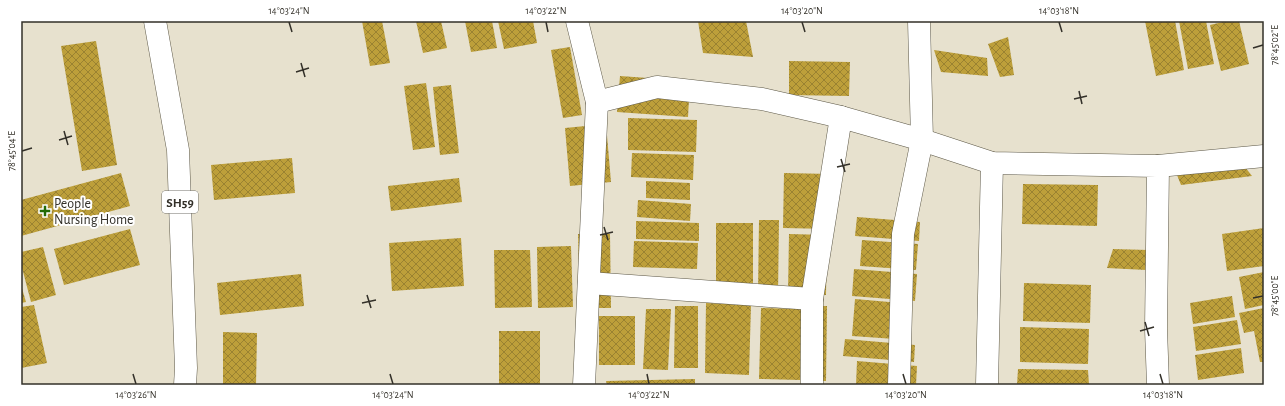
<svg xmlns="http://www.w3.org/2000/svg" width="1285" height="406" viewBox="0 0 1285 406" font-family="'Alegreya Sans',sans-serif">
<style>
.building{fill:url(#building-cross-hatch)}
.lines{fill:none;stroke-linecap:round;stroke-linejoin:round}
.minor-casing{stroke:#5d5847;stroke-width:23}
.major-casing{stroke:#5d5847;stroke-width:23}
.minor{stroke:#fff;stroke-width:22}
.major{stroke:#fff;stroke-width:22}
.ticks{fill:none;stroke:#333029;stroke-width:1.5}
.poi-dot{fill:#236a05;stroke:#fff;stroke-width:1.5}
.labels{text-anchor:middle;stroke-width:4;stroke-linejoin:round;paint-order:stroke}
.shield{fill:#fff;stroke:#706e69;stroke-width:1}
.shield-label{font-size:13px;font-weight:bold;fill:#333029}
.poi-label{font-size:14px;fill:#333029;stroke:#fff;text-anchor:start}
.neatline{fill:none;stroke:#333029;stroke-width:1.5}
.ticks-label{font-size:10px;text-anchor:middle;fill:#333029}
</style>
<defs>
<pattern id="building-cross-hatch" width="8" height="8" patternUnits="userSpaceOnUse"><rect width="8" height="8" fill="#bd9f3a"/><path d="M0 0l8 8M0 8l8-8" fill="none" stroke="#9a8231"/></pattern>
</defs>
<rect width="100%" height="100%" fill="#e7e1ce"/>
<g class="building">
<polygon points="362,21 382,21 390,63 370,66"/>
<polygon points="416,21 441,21 447,48 423,53"/>
<polygon points="465,21 492,21 497,48 471,52"/>
<polygon points="498,21 533,21 537,43 504,49"/>
<polygon points="698,21 746,21 753,57 703,53"/>
<polygon points="1145,21 1175,21 1184,70 1156,76"/>
<polygon points="1179,21 1206,21 1214,64 1188,69"/>
<polygon points="1227,21 1239,21 1249,64 1221,71 1210,25"/>
<polygon points="1008,37 1014,75 1000,77 988,44"/>
<polygon points="96,41 117,165 82,171 61,46"/>
<polygon points="570,47 582,115 563,118 551,50"/>
<polygon points="934,50 987,58 988,76 941,72"/>
<polygon points="789,61 850,62 849,96 789,95"/>
<polygon points="620,76 690,81 688,117 617,112"/>
<polygon points="426,83 435,147 413,150 404,86"/>
<polygon points="451,85 459,153 440,155 433,87"/>
<polygon points="628,118 697,120 696,152 628,150"/>
<polygon points="606,124 611,182 570,186 565,128"/>
<polygon points="632,153 694,155 693,180 631,177"/>
<polygon points="292,158 295,193 214,200 211,165"/>
<polygon points="1242,163 1252,176 1181,185 1175,170"/>
<polygon points="121,173 130,206 21,236 21,200"/>
<polygon points="784,173 831,174 830,229 783,228"/>
<polygon points="459,178 462,202 391,211 388,186"/>
<polygon points="646,181 690,183 690,200 646,198"/>
<polygon points="1023,184 1098,185 1097,226 1022,224"/>
<polygon points="638,200 691,204 690,221 637,217"/>
<polygon points="857,217 920,222 919,241 855,236"/>
<polygon points="759,220 779,220 778,294 758,294"/>
<polygon points="636,221 699,223 699,241 636,239"/>
<rect x="716" y="223" width="37" height="70"/>
<polygon points="1264,228 1264,266 1227,271 1222,234"/>
<polygon points="130,229 140,265 64,285 54,249"/>
<polygon points="578,234 610,234 611,308 580,308"/>
<polygon points="789,234 827,235 826,295 788,294"/>
<polygon points="461,238 464,286 392,291 389,243"/>
<polygon points="862,240 918,244 916,270 860,266"/>
<polygon points="634,241 698,243 697,269 633,267"/>
<polygon points="571,246 573,307 538,308 537,247"/>
<polygon points="43,247 56,295 31,302 21,264 21,252"/>
<polygon points="1113,249 1149,250 1146,270 1107,268"/>
<polygon points="494,250 530,250 532,307 495,308"/>
<polygon points="854,269 917,274 915,301 852,296"/>
<polygon points="1264,272 1264,305 1245,309 1239,277"/>
<polygon points="301,274 304,306 220,315 217,283"/>
<polygon points="1024,283 1091,285 1090,323 1023,321"/>
<polygon points="21,285 26,302 21,303"/>
<polygon points="1232,296 1235,317 1193,324 1190,303"/>
<polygon points="855,299 912,304 909,340 852,336"/>
<polygon points="706,303 751,305 749,375 705,373"/>
<polygon points="34,305 47,363 21,368 21,307"/>
<polygon points="675,306 698,306 698,368 674,368"/>
<polygon points="806,306 827,306 826,381 805,381"/>
<polygon points="761,308 801,309 800,380 759,379"/>
<polygon points="1264,308 1264,362 1260,362 1254,331 1244,333 1239,313"/>
<polygon points="646,309 671,309 668,370 643,369"/>
<rect x="599" y="316" width="36" height="49"/>
<polygon points="1237,320 1241,344 1196,351 1193,327"/>
<polygon points="1020,327 1089,329 1088,364 1020,362"/>
<rect x="499" y="331" width="41" height="54"/>
<polygon points="223,332 257,333 256,385 223,385"/>
<polygon points="845,339 915,345 914,362 843,356"/>
<polygon points="1241,348 1244,373 1198,380 1195,355"/>
<polygon points="857,361 917,366 916,385 856,385"/>
<polygon points="1018,369 1088,370 1089,385 1017,385"/>
<polygon points="695,379 695,385 607,385 606,381"/>
</g>
<g class="lines">
<g class="minor-casing">
<g id="minor">
<polyline points="577,21 597,102 584,385"/>
<polyline points="597,102 657,87 762,99 841,117 922,140 992,163 1158,166 1156,329 1158,385"/>
<polyline points="1158,166 1264,156"/>
<polyline points="589,283 812,299"/>
<polyline points="812,385 812,299 841,117"/>
<polyline points="899,385 903,234 922,140 919,21"/>
<polyline points="987,385 992,163"/>
</g>
</g>
<g class="major-casing">
<polyline id="major" points="155,21 178,150 186,368 185,385"/>
</g>
<use href="#minor" class="minor"/>
<use href="#major" class="major"/>
</g>
<path class="ticks" d="M 289,22 L 292,32M 546,22 L 548,32M 802,22 L 805,32M 1059,22 L 1062,32M 1253,48 L 1263,45M 301,63 L 305,77M 296,72 L 309,68M 1079,91 L 1082,104M 1074,99 L 1087,96M 64,131 L 68,145M 59,140 L 72,136M 22,151 L 32,148M 841,159 L 845,172M 837,167 L 850,164M 604,227 L 608,240M 600,235 L 613,232M 367,295 L 371,308M 1253,298 L 1263,296M 362,303 L 376,300M 1145,322 L 1149,336M 1140,331 L 1154,327M 133,374 L 136,384M 390,374 L 393,384M 647,374 L 649,384M 903,374 L 906,384M 1160,374 L 1163,384"/>
<path class="poi-dot" d="M43 205h4v4h4v4h-4v4h-4v-4h-4v-4h4z"/>
<g class="labels">
<rect class="shield" x="162" y="191" width="36" height="22" rx="3"/>
<g class="shield-label">
<text x="180" y="207">SH59</text>
</g>
<g class="poi-label">
<text x="54" y="208">People<tspan x="54" dy="16">Nursing Home</tspan></text>
</g>
</g>
<rect width="1285" height="406" fill="none" stroke="#ffffff" stroke-width="44"/>
<rect x="22" y="22" width="1241" height="362" class="neatline"/>
<g class="ticks-label">
<text x="289" y="14">14°03'24"N</text>
<text x="546" y="14">14°03'22"N</text>
<text x="802" y="14">14°03'20"N</text>
<text x="1059" y="14">14°03'18"N</text>
<text transform="translate(1274 45) rotate(-90)" y="4">78°45'02"E</text>
<text transform="translate(11 151) rotate(-90)" y="4">78°45'04"E</text>
<text transform="translate(1274 296) rotate(-90)" y="4">78°45'00"E</text>
<text x="136" y="398">14°03'26"N</text>
<text x="393" y="398">14°03'24"N</text>
<text x="649" y="398">14°03'22"N</text>
<text x="906" y="398">14°03'20"N</text>
<text x="1163" y="398">14°03'18"N</text>
</g>
</svg>
